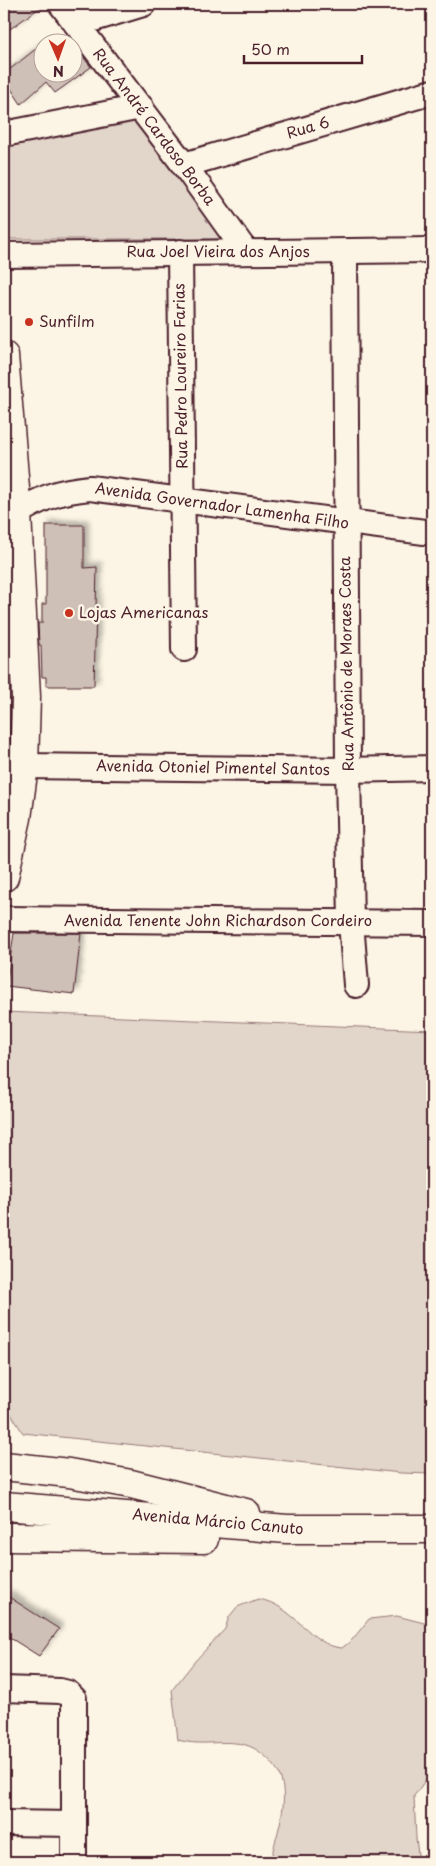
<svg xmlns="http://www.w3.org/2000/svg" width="436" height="1866" viewBox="0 0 436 1866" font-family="'Playpen Sans',sans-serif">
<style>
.green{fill:#e2d5ca;stroke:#967a7a}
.building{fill:#cfc0b7;stroke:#4a1f2b;filter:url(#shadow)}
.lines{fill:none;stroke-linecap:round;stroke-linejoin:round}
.minor-casing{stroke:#4a1f2b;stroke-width:28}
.major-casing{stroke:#4a1f2b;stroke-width:31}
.minor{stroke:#fcf5e5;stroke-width:24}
.major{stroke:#fcf5e5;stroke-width:28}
.poi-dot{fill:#c8321e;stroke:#fcf5e5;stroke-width:2}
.labels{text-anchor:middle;stroke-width:5;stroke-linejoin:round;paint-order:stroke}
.street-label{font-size:15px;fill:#4a1f2b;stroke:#fcf5e5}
.poi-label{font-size:15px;fill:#4a1f2b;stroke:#fcf5e5;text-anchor:start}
</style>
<defs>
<filter id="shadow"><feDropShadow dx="4.5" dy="-4.5" stdDeviation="2.5" flood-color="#0004"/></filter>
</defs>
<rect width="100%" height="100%" fill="#fcf5e5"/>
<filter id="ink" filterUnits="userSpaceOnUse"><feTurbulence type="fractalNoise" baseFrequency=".02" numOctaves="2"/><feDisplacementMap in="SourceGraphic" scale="10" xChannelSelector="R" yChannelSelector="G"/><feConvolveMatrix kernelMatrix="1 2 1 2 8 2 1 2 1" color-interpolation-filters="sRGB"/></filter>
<g filter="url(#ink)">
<g class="green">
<polygon points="144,114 243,239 5,239 4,129"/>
<polygon points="4,1012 432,1030 432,1474 401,1473 23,1433 4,1403"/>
<path d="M 258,1599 C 294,1604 310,1646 342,1648 L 352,1640 L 369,1619 L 397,1616 L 432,1625 C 432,1638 429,1688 432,1695 L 432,1771 L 414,1796 L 416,1838 L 419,1862 L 267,1862 L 271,1858 C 279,1825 297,1783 266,1757 C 257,1749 248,1744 235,1743 C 216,1741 198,1746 178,1740 L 172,1690 L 195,1661 L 225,1629 L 229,1617 L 237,1607 Z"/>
</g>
<g class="building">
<polygon points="4,4 45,4 10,29 4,20"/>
<polygon points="72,43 91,67 55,93 46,82 21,104 4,78 4,74 42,44 42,72 72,72"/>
<polygon points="46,525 84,525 84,568 97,567 94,686 46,686 46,677 42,677 41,645 39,645 38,623 42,623 42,604 46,604"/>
<polygon points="14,933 81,933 74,994 6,986"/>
<polygon points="4,1594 59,1629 39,1656 4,1634"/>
</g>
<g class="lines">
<g class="minor-casing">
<g id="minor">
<polyline points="61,4 184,165 246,252"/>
<polyline points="77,24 143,4"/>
<polyline points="4,134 141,107"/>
<polyline points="184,165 432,92"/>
<polyline points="180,252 184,649"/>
<polyline points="345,252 348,770 351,922 356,985"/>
<polyline points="4,255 432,250"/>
<path d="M 17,513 C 43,497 59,491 90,488 L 432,533"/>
<polyline points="4,766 6,766"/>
<polyline points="24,766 348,770 432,768"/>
<polyline points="4,919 432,923"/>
<polyline points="4,1689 60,1691 68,1693 74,1699 74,1862"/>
<polyline points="4,1823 74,1824"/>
</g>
</g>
<g class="major-casing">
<g id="major">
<polyline points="4,356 17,513 26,697 24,766 17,818 4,877"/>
<polyline points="4,1466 69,1473 131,1484 246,1513"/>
<polyline points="4,1506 287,1529 432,1529"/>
<polyline points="4,1537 204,1539"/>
</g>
</g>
<use href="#minor" class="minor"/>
<use href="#major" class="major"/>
</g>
</g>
<g class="poi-dot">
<circle cx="29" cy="322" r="5"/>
<circle cx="69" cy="613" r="5"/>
</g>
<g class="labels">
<g class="street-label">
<text transform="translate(154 127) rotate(53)" y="5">Rua André Cardoso Borba</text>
<text transform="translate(308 128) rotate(-16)" y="5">Rua 6</text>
<text x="218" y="257">Rua Joel Vieira dos Anjos</text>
<text transform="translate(181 376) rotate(-91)" y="5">Rua Pedro Loureiro Farias</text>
<text transform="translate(222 506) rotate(8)" y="5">Avenida Governador Lamenha Filho</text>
<text transform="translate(347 664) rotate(-91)" y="5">Rua Antônio de Moraes Costa</text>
<text transform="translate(213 768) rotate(1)" y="5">Avenida Otoniel Pimentel Santos</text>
<text x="218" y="926">Avenida Tenente John Richardson Cordeiro</text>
<text transform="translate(218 1522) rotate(5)" y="5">Avenida Márcio Canuto</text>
</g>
<g class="poi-label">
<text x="39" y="327">Sunfilm</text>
<text x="79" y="618">Lojas Americanas</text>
</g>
</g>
<rect width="436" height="1866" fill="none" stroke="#fcf5e5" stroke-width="20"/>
<rect x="10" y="10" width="416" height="1846" fill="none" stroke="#4a1f2b" stroke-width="2" filter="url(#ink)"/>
<g transform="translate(58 58) rotate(178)"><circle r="24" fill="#fcf5e5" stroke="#b59f9b"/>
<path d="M0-4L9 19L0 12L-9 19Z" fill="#c8321e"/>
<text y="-8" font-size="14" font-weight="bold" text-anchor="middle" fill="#4a1f2b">N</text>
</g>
<path d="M244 55v8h118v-8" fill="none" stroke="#4a1f2b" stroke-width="2.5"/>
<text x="251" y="55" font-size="15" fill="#4a1f2b" stroke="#fcf5e5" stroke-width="4" paint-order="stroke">50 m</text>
</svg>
